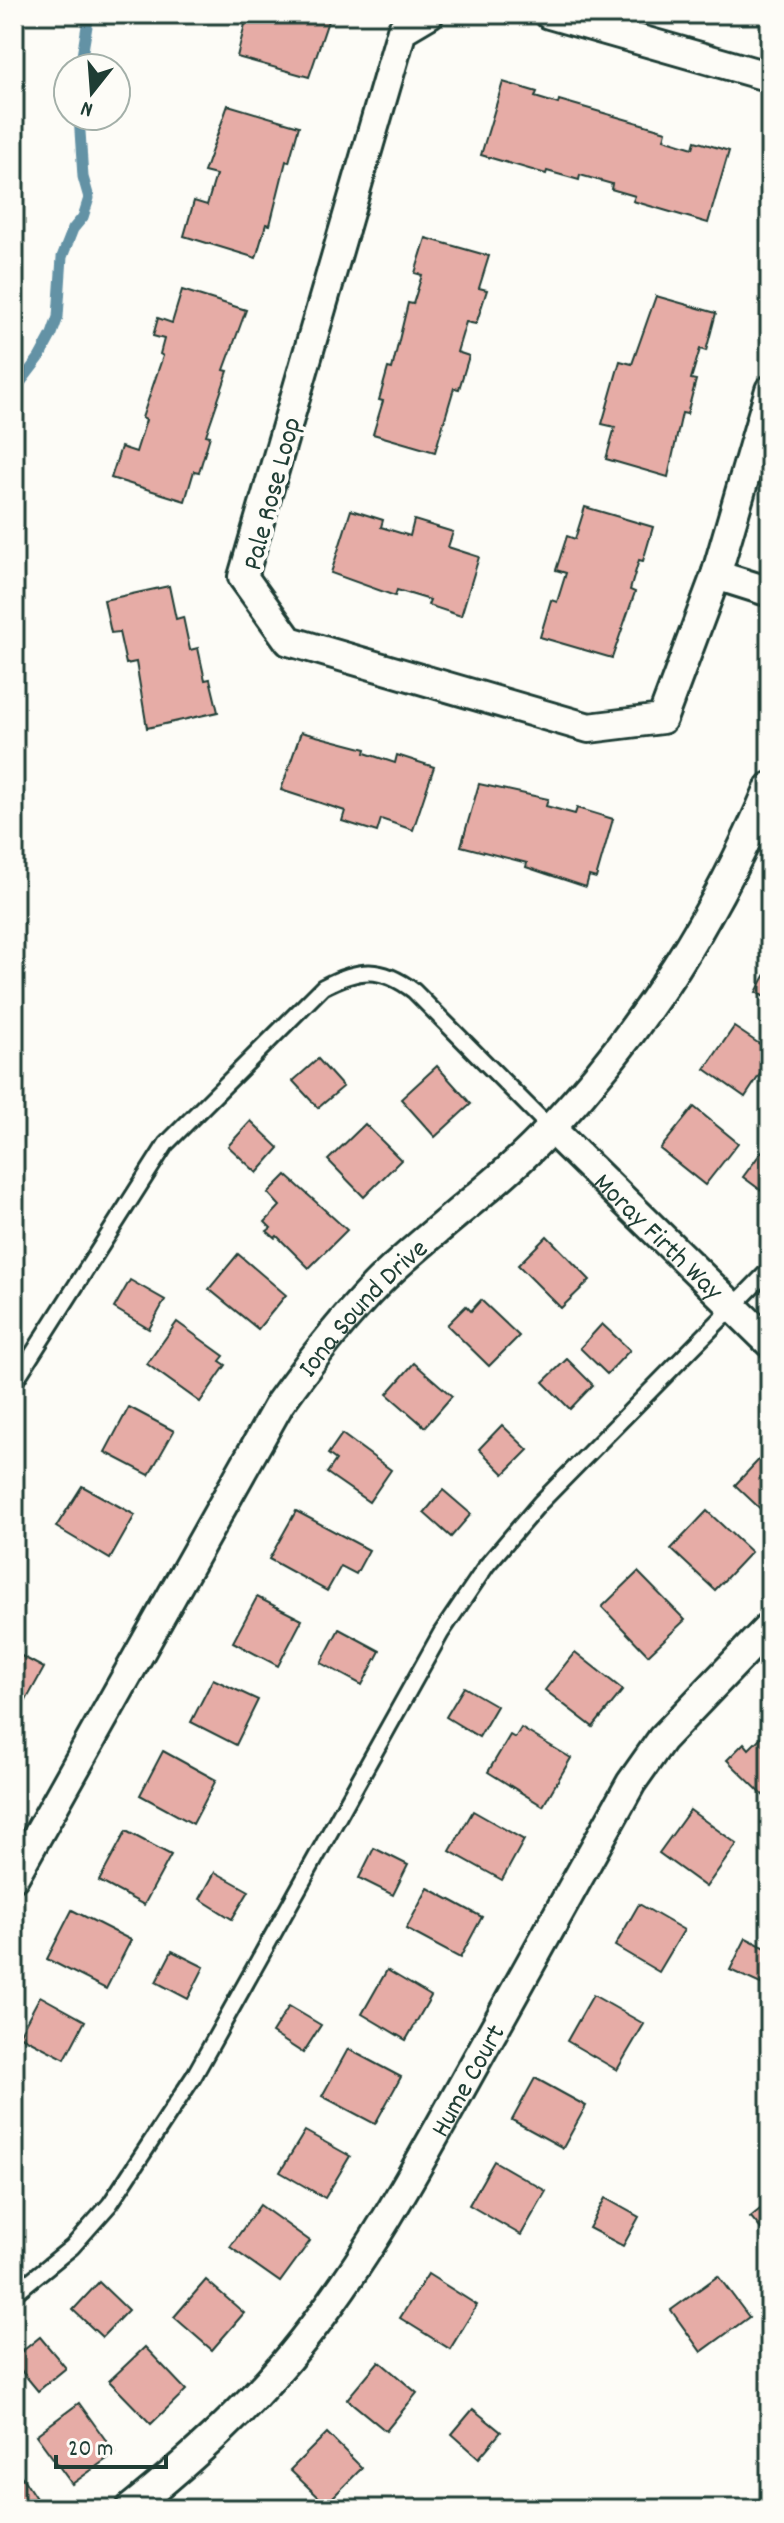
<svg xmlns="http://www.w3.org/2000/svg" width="784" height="2523" viewBox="0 0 784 2523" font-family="Dekko,sans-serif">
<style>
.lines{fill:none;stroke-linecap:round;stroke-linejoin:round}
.stream{stroke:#6492a5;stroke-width:11}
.building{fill:#e6aca6;stroke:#1f3d34;stroke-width:2}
.lane-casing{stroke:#1f3d34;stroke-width:20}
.street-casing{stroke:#1f3d34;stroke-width:34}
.lane{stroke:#fdfcf7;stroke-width:14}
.street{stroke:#fdfcf7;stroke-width:28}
.labels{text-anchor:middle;stroke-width:8;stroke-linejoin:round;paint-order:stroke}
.street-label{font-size:28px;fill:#1f3d34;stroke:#fdfcf7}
</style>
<rect width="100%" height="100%" fill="#fdfcf7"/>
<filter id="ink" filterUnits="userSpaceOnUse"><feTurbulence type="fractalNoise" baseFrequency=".0125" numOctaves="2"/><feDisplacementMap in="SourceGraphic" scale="16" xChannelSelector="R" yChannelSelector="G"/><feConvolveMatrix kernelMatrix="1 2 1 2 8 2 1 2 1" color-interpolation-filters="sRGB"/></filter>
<g filter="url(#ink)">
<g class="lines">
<g class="stream">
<polyline points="80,68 89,14"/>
<polyline points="14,391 39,358 52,334 58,317 62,257 73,229 83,217 89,198 83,177 79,116"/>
</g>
</g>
<g class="building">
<polygon points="253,14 335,14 334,16 330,15 309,77 237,57 246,20 251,21"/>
<polygon points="503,82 537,92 535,97 558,104 559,100 666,131 664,139 693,148 695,141 729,151 708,223 633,201 635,196 611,189 612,184 580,175 579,180 547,171 546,174 481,155"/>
<polygon points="228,105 299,126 289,162 286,161 270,225 266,224 256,258 184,236 194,201 207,205 216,175 204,172"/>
<polygon points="426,238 489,256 479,288 487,290 476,324 466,322 457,352 469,356 459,389 454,388 435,452 373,434 383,401 379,400 388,368 392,369 408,303 413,304 422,275 415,273"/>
<polygon points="182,290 246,310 224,370 228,371 206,435 210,436 199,472 194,471 185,501 111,478 121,447 136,452 146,420 142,418 163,356 160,354 164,339 153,336 158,318 172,323"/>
<polygon points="656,296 716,313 706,351 700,349 691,379 696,380 687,414 682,413 668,477 606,459 615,427 602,424 620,361 632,364"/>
<polygon points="585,507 653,527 643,561 639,560 630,590 635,592 612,658 540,637 551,600 557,602 566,573 556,570 567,536 575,539"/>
<polygon points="351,510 383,520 381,527 410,536 414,520 453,532 448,547 479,557 461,616 428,605 430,600 397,590 395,596 331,573"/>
<polygon points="169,586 176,619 183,617 190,650 198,648 205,680 210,679 218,712 147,728 136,662 126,664 119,632 111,633 104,600"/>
<polygon points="301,732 366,749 365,753 395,763 397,755 434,767 413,830 381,819 377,832 342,821 345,811 281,790"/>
<polygon points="479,784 548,799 546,806 575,814 577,808 613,819 596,878 589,876 586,887 526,867 527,863 461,846"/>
<polygon points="770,967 770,1000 756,992"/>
<polygon points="734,1027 770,1051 770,1059 745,1097 705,1069"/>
<polygon points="318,1059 343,1087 318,1108 293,1081"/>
<polygon points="437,1066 471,1104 435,1137 401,1099"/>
<polygon points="694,1107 738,1143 705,1185 660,1149"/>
<polygon points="251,1121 279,1148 257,1173 228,1146"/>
<polygon points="365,1124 401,1160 364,1197 328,1160"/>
<polygon points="763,1150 770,1155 770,1197 743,1177"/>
<polygon points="286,1175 347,1230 309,1268 277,1236 275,1238 267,1231 271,1228 265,1222 280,1206 268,1193"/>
<polygon points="547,1236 590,1280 561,1308 518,1265"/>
<polygon points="238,1254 286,1295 258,1329 209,1289"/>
<polygon points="130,1280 165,1300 149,1329 114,1308"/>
<polygon points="481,1300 519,1336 489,1366 447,1325 466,1306 471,1311"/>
<polygon points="177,1322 224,1356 220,1361 226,1365 200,1402 147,1364"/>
<polygon points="602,1324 630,1350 607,1374 580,1348"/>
<polygon points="567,1359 593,1385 570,1409 543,1382"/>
<polygon points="414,1363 452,1396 425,1427 387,1394"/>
<polygon points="129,1407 174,1431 149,1475 105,1452"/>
<polygon points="502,1425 528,1450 504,1474 479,1449"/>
<polygon points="342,1434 391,1470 369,1502 327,1473 336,1460 328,1454"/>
<polygon points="769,1449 770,1450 770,1518 735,1485"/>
<polygon points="82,1486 135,1515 110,1559 56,1527"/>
<polygon points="443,1490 471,1514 451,1537 424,1513"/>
<polygon points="296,1511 369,1550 356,1574 341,1566 327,1591 269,1559"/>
<polygon points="707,1511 751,1552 715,1590 671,1549"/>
<polygon points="638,1572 685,1620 648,1655 602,1607"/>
<polygon points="257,1597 302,1620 278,1666 233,1642"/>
<polygon points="339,1629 380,1651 362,1685 321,1663"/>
<polygon points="14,1652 44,1668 23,1706 14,1701"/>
<polygon points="575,1652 623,1690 593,1727 545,1690"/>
<polygon points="213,1679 258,1700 236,1745 191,1722"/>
<polygon points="464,1687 497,1706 479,1737 446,1717"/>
<polygon points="521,1728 571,1758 543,1806 488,1772 510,1735 515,1738"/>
<polygon points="763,1735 770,1741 770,1802 727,1760 744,1743 749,1749"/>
<polygon points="163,1751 216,1780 193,1824 140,1795"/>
<polygon points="690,1810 737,1844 706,1887 659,1853"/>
<polygon points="473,1811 524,1840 502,1880 450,1851"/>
<polygon points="126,1831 171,1855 144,1905 99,1881"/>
<polygon points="374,1848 408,1865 393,1895 359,1878"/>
<polygon points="215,1872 249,1891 232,1919 200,1899"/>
<polygon points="428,1888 482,1917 460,1958 406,1929"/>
<polygon points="639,1904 684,1930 659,1972 615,1946"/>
<polygon points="72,1910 131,1940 106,1989 47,1959"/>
<polygon points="746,1938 770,1950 770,1980 767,1987 730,1970"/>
<polygon points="172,1951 204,1967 188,1999 156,1982"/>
<polygon points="387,1970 431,1996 406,2040 362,2014"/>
<polygon points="593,1995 644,2024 617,2070 567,2041"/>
<polygon points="40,1996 85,2021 65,2059 19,2035"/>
<polygon points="289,2006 321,2025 303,2053 272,2033"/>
<polygon points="348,2049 401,2077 375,2124 322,2096"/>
<polygon points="535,2078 586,2106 563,2148 512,2120"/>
<polygon points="305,2131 350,2156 325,2198 280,2172"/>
<polygon points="494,2161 546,2191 521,2235 469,2205"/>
<polygon points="605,2198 639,2217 623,2246 589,2228"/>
<polygon points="770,2201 770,2240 751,2217 749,2218"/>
<polygon points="260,2205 310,2241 280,2282 230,2247"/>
<polygon points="428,2274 477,2305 450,2349 400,2318"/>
<polygon points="718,2276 749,2317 701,2352 671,2310"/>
<polygon points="206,2280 244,2313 212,2350 174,2317"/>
<polygon points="99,2282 128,2310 102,2337 73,2310"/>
<polygon points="40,2337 66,2368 38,2391 14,2362 14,2358"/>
<polygon points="145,2347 186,2390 151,2424 109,2381"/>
<polygon points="379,2361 417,2393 386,2431 347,2399"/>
<polygon points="79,2403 115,2453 72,2484 36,2435"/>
<polygon points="473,2409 501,2432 479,2458 452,2434"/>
<polygon points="327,2433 362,2468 326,2504 290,2470"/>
<polygon points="14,2465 41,2506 36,2509 14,2509"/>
</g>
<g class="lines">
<g class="lane-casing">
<g id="lane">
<path d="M 14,1383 L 166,1144 L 323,987 C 359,968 381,966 414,991 L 551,1129"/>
<polyline points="14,2294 72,2247 110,2204 194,2076 441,1633 487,1565 540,1503 770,1269"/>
</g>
</g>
<g class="street-casing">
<g id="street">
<polyline points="429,14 402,30 243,577 289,641 589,728 662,719 716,575 770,390"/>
<polyline points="549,14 770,77"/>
<polyline points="716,575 770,592"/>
<path id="s1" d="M 551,1129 L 770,1343"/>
<path id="s2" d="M 14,1877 L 280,1403 C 311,1360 343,1318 380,1281 C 435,1227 500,1184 552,1127 C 647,1025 716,915 770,787"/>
<path id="s3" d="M 130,2509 C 193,2458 253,2404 303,2340 C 368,2258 418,2166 469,2074 C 523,1977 577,1880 631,1783 L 662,1739 L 770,1626"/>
</g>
</g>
<use href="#lane" class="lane"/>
<use href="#street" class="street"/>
</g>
</g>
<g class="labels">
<g class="street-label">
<text transform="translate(270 493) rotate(-75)" y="10">Pale Rose Loop</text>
<text dy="10" stroke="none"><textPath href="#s1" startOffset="152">Moray Firth Way</textPath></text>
<text dy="10" stroke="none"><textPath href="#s2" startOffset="670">Iona Sound Drive</textPath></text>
<text dy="10" stroke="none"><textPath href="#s3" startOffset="550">Hume Court</textPath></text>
</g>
</g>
<rect width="784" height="2523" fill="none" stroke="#fdfcf7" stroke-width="48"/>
<rect x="24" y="24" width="736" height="2475" fill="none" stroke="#1f3d34" stroke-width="3" filter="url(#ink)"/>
<g transform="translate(92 92) rotate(197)"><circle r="38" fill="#fdfcf7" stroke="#a4b0a9" stroke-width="2"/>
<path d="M0-6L14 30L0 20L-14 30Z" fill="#1f3d34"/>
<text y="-12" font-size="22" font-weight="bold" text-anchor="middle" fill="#1f3d34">N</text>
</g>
<path d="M56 2455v12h110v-12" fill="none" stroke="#1f3d34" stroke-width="4"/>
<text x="68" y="2455" font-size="24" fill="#1f3d34" stroke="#fdfcf7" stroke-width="6" paint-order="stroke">20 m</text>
</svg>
